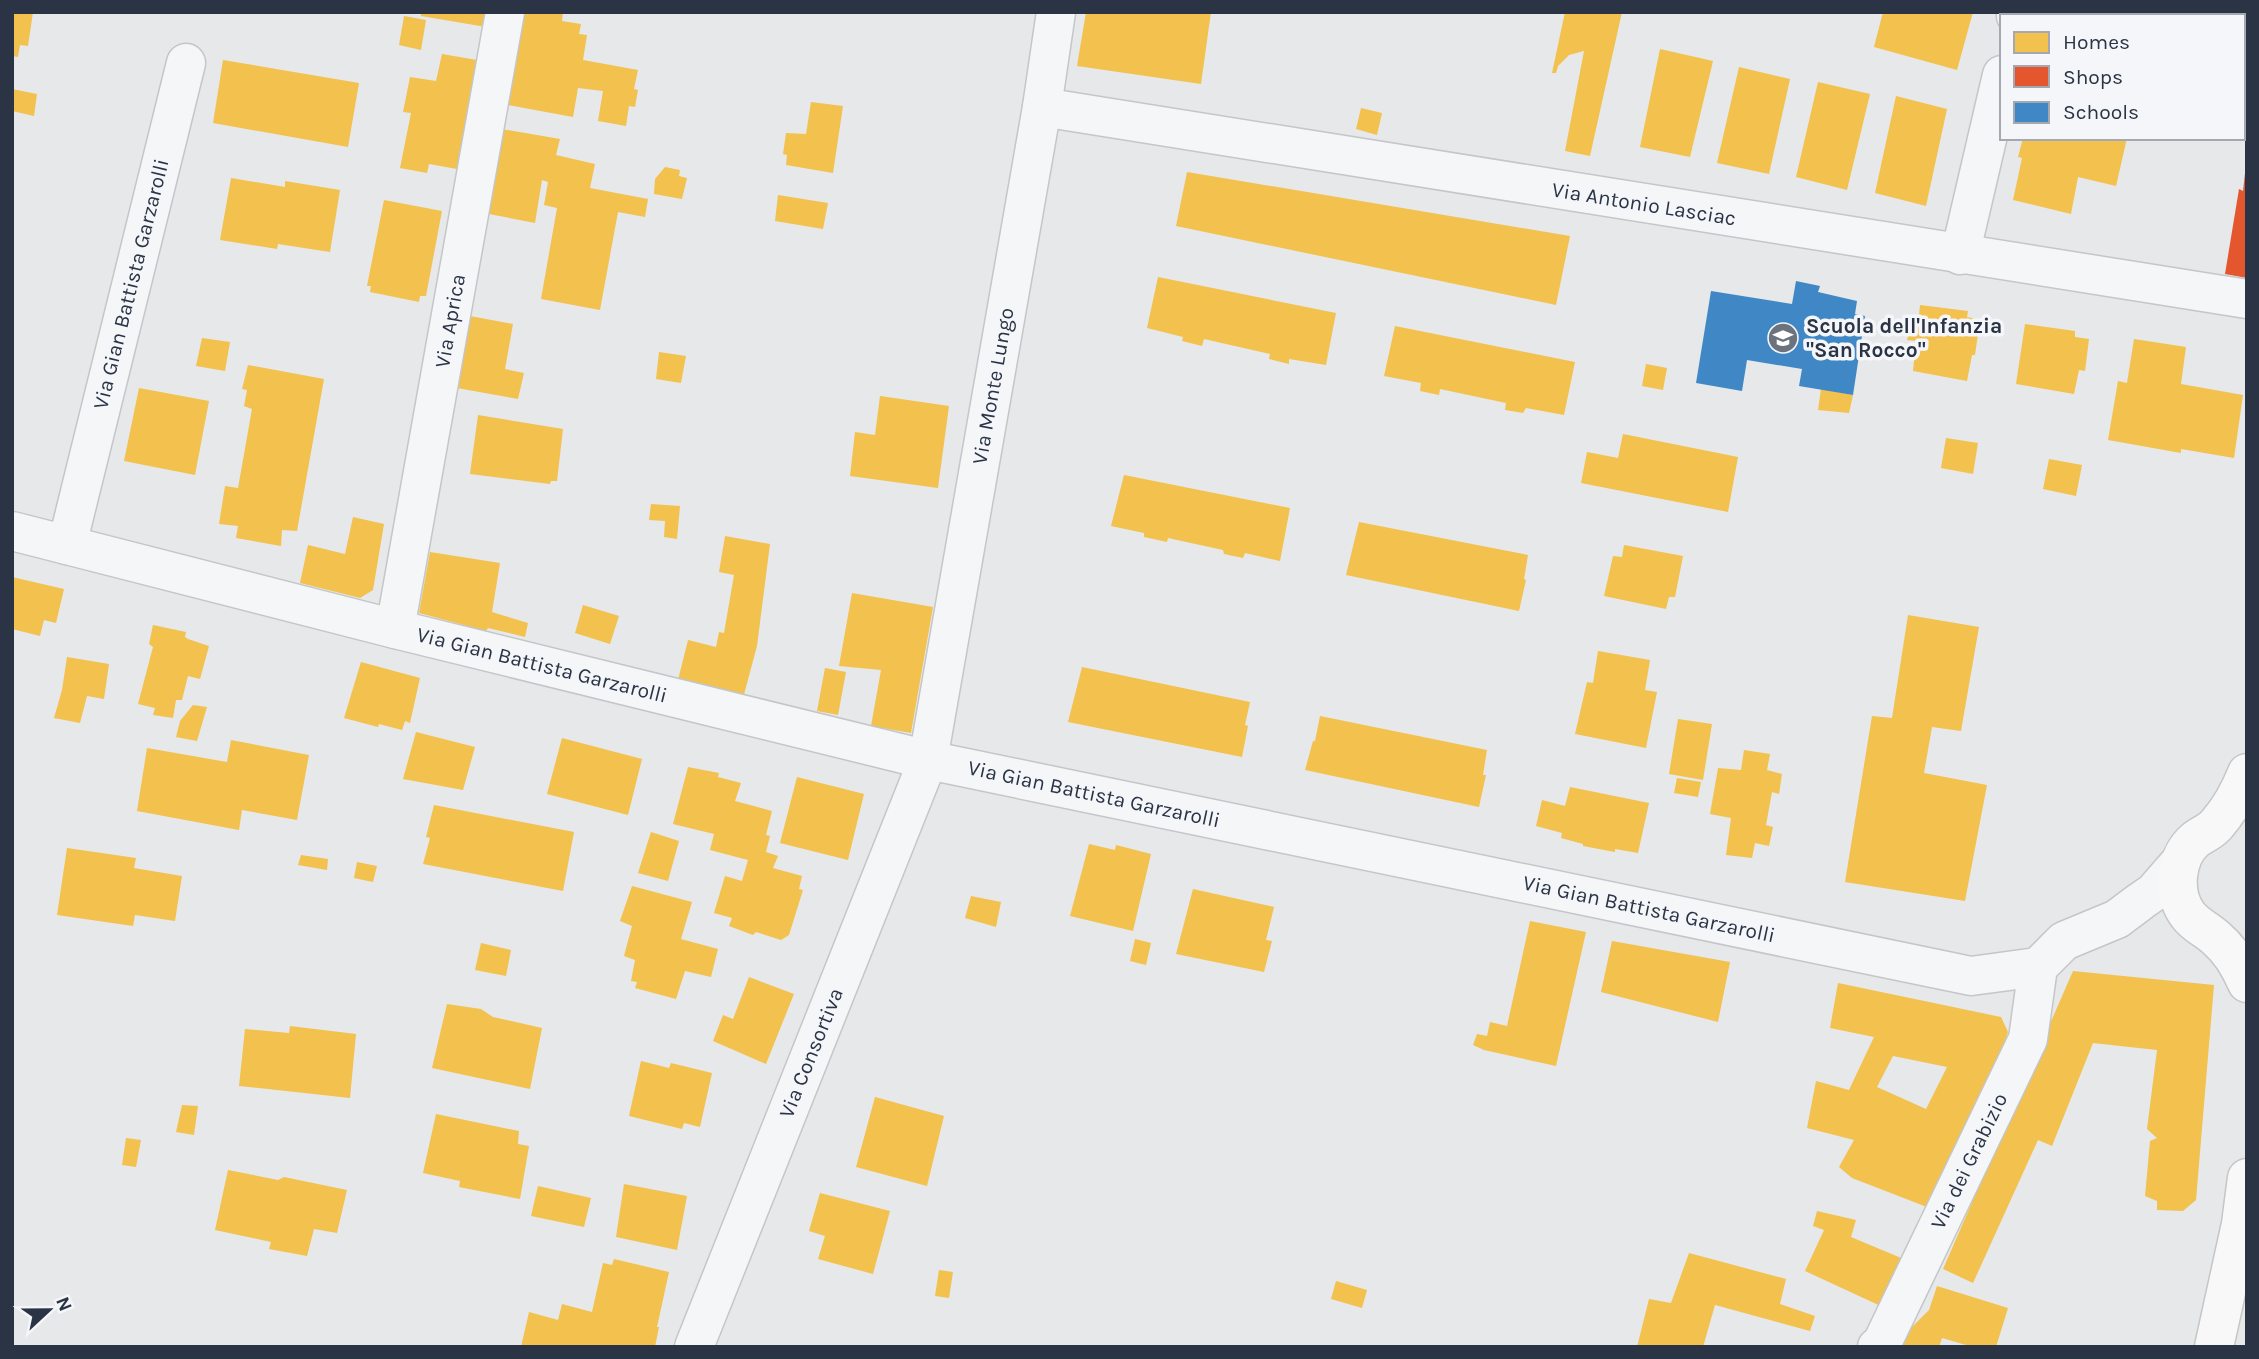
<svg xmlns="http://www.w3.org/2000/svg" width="2259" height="1359" viewBox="0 0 2259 1359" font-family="Karla,sans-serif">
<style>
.homes{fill:#f2c14e;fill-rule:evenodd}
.shops{fill:#e4572e}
.schools{fill:#3f88c5}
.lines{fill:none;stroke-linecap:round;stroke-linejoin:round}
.minor-casing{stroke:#c4c6c8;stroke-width:41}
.secondary-casing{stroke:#c4c6c8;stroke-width:41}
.minor{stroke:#f5f6f7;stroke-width:38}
.secondary{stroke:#f8f8f8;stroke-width:38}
.labels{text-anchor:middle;stroke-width:7;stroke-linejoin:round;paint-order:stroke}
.street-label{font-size:21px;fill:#2b3445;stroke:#f4f6f9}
.poi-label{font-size:21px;font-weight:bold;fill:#2b3445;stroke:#f4f6f9;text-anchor:start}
</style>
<rect width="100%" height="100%" fill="#e6e8ea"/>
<g class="homes">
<polygon points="12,12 33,12 28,46 20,45 18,57 12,56"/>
<polygon points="421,12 488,12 486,27 421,16"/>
<polygon points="525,12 563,12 562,21 581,24 579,34 587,35 583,60 638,70 634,89 638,90 635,107 629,106 626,126 598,121 603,91 578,88 573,117 508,105"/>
<polygon points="1086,12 1211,12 1201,84 1077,66"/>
<polygon points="1565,12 1622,12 1590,156 1565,151 1584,51 1569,55 1558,66 1556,73 1552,73"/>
<polygon points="1883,12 1973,12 1957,70 1874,47"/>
<polygon points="2089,12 2157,12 2158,16 2088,16"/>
<polygon points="404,16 426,20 421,50 399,45"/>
<polygon points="1660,49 1713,61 1690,157 1640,147"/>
<polygon points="442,54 477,60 457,169 429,164 427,173 400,168 411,113 403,112 410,77 436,81"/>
<polygon points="223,60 359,83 348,147 213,123"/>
<polygon points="1739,67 1790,79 1769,174 1717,163"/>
<polygon points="1818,82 1870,94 1847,190 1796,177"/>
<polygon points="12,89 37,94 34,116 12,111"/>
<polygon points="1896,96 1947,109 1926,206 1875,193"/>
<polygon points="811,102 843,106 833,173 786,165 787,155 783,154 786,133 806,134"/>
<polygon points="1361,108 1382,113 1377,135 1356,129"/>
<polygon points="502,129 560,139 556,155 595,164 590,188 648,199 645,217 618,212 600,310 541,299 557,208 544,205 548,182 542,180 535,223 489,214"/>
<polygon points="2023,138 2127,138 2116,186 2078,177 2071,214 2013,200 2022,158 2018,157"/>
<polygon points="665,167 680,170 679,176 687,178 682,199 654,194 655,179"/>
<polygon points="1187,172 1570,236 1556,305 1176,226"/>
<polygon points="231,178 285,187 285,181 340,190 330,252 278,244 277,249 220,240"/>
<polygon points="778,195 828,203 823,229 775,221"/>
<polygon points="384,200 442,211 426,296 420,296 419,302 370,292 371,286 367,286"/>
<polygon points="1158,277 1336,313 1326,365 1289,359 1289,364 1269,359 1270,354 1204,339 1202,346 1182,341 1183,337 1147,328"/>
<polygon points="1920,305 1968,311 1967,317 1980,320 1975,355 1972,355 1967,381 1913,371 1916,341 1907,340 1911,325 1918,326"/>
<polygon points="470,316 513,324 505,369 524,373 518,399 457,388"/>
<polygon points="2025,324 2075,331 2075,337 2089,339 2085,371 2079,370 2074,394 2016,384"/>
<polygon points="1395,326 1575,362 1564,415 1526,408 1523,413 1505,410 1506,403 1440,389 1439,395 1420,391 1421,383 1384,376"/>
<polygon points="202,338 230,342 225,371 196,366"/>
<polygon points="2134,339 2186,347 2181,384 2243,395 2234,458 2181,449 2181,453 2108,440 2118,381 2127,383"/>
<polygon points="659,352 686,356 681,383 656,379"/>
<polygon points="1646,364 1667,368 1663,390 1642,386"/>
<polygon points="248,365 324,379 297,531 282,530 281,546 236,538 238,526 219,524 225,486 238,488 252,409 244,406 247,390 242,389"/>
<polygon points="139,388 209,401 195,475 124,461"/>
<polygon points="1821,389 1853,395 1849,413 1818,410"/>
<polygon points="880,396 949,406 938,488 850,476 855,432 875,435"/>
<polygon points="478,415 563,429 557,481 551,481 550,484 470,474"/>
<polygon points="1623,434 1738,457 1728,512 1581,483 1587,452 1618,458"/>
<polygon points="1946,438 1978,443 1973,474 1941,468"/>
<polygon points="2049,459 2082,465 2076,496 2043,489"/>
<polygon points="1124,475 1290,508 1280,561 1245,553 1243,558 1224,554 1223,550 1168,538 1167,542 1144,537 1144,533 1111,526"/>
<polygon points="651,504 680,506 677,539 664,537 665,521 649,520"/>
<polygon points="353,517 384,524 373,590 360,598 300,583 308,545 345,554"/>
<polygon points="1359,522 1528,555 1524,579 1526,580 1519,611 1346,575"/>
<polygon points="725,536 770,544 757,646 742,702 677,684 688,640 716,647 719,632 724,633 734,575 719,572"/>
<polygon points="1624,545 1683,556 1675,597 1669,597 1666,609 1604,596 1613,556 1622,557"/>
<polygon points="430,552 500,563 492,612 528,623 525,637 488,628 486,631 419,613"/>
<polygon points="12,577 64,589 56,623 44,620 40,636 12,629"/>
<polygon points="852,593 933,607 911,733 871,726 881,670 839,666"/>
<polygon points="583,605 619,616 610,644 575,633"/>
<polygon points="1908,615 1979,627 1961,731 1932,727 1924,773 1987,785 1965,901 1845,882 1872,716 1892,718"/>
<polygon points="153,625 186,632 185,637 188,639 209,646 200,679 188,676 182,700 176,700 173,718 153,715 155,708 138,704 153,647 149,644"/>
<polygon points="1598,651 1650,660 1645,690 1657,692 1646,748 1575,734 1587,682 1593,683"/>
<polygon points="67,657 109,664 104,699 87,696 80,723 54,718 62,690"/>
<polygon points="361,662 420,678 410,723 405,721 402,730 379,724 378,727 344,718"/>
<polygon points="1082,667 1250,702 1245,725 1248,726 1242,757 1068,722"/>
<polygon points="825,668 846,672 838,715 817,711"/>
<polygon points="193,705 207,707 197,741 176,737 180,721"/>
<polygon points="1320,716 1487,750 1483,775 1486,775 1479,807 1305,770 1313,741 1315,741"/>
<polygon points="1678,719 1712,724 1703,780 1669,774"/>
<polygon points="416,732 475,747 463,790 403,779"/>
<polygon points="562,738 642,759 628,815 547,794"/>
<polygon points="231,740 309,755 297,820 242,810 239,830 137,811 147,748 227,762"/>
<polygon points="1744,750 1770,754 1767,770 1782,774 1779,794 1772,792 1766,825 1773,827 1769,846 1755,843 1752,858 1726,855 1731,818 1710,814 1718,768 1741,770"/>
<polygon points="688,767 719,773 718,777 741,783 735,801 772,811 766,835 770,836 766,852 778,856 773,868 802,876 799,889 803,890 789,935 781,940 756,932 753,935 729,926 732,918 714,913 725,876 742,881 748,860 710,850 714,834 673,824"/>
<polygon points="797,777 864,794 848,860 780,843"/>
<polygon points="1677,778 1701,782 1698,797 1674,793"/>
<polygon points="1570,787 1649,803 1638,853 1615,849 1615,852 1583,846 1583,844 1561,838 1562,833 1536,826 1542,800 1565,806"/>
<polygon points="434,805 574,832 563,891 423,864 430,838 426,837"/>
<polygon points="651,832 679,841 668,881 638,873"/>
<polygon points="1089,844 1115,850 1116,845 1151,854 1133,931 1070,916"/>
<polygon points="67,848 136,858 134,868 182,876 175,921 135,915 133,926 57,915"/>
<polygon points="301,855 328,859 327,870 298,865"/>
<polygon points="357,862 377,866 373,882 354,878"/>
<polygon points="632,886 692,902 681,939 718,949 711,977 685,971 676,999 635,988 637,982 631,981 635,960 624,956 632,926 620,921"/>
<polygon points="1193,889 1274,907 1266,940 1272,941 1264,972 1176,954"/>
<polygon points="971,896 1001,902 996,927 965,918"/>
<polygon points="1530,921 1586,932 1556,1066 1484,1050 1473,1045 1477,1034 1487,1036 1490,1022 1507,1026"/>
<polygon points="1135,939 1151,943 1146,965 1130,961"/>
<polygon points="1612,941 1730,962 1718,1022 1601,992"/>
<polygon points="481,943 511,950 506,976 475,970"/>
<polygon points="2073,971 2214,985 2196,1200 2183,1211 2157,1210 2157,1201 2145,1196 2150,1141 2157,1138 2147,1129 2157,1050 2093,1043 2052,1146 2038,1140 1973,1283 1943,1269"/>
<polygon points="749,977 794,994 766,1064 713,1041 723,1015 733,1019"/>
<path d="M 1838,983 L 2001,1017 L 2008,1032 L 1991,1081 L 1932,1209 L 1852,1178 L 1839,1167 L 1854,1140 L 1807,1128 L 1816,1081 L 1849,1090 L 1874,1037 L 1830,1028 ZM 1893,1056 L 1947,1067 L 1926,1109 L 1877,1087 Z"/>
<polygon points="447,1004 481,1009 493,1017 542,1028 530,1089 432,1068"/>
<polygon points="290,1026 356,1034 350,1098 239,1086 245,1029 289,1033"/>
<polygon points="641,1061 669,1068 671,1063 712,1073 700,1127 684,1123 682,1129 629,1116"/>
<polygon points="875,1097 944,1116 927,1186 856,1167"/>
<polygon points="182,1105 198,1106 194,1135 176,1132"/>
<polygon points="436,1114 519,1131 518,1144 529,1146 520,1199 459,1187 460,1181 423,1173"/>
<polygon points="126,1138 141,1140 136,1167 122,1165"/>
<polygon points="228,1170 278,1180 284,1177 347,1190 337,1233 314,1229 307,1256 269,1249 271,1242 215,1230"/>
<polygon points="624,1184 687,1196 677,1250 616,1237"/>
<polygon points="538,1186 591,1198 584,1227 531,1216"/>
<polygon points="820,1193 890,1211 873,1274 818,1259 825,1236 809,1231"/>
<polygon points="1817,1211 1856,1220 1851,1237 1906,1260 1885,1308 1805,1271 1824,1230 1813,1226"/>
<polygon points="1689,1253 1786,1279 1780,1304 1815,1316 1810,1331 1715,1305 1703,1347 1637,1347 1649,1299 1671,1303"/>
<polygon points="614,1259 669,1272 657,1327 659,1327 655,1347 521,1347 529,1312 558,1320 562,1304 592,1312 603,1263 612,1265"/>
<polygon points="939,1270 953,1272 949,1298 935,1296"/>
<polygon points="1336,1281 1367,1290 1362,1308 1331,1299"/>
<polygon points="1937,1286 2008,1308 1996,1347 1973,1347 1942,1338 1939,1347 1892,1347 1929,1310"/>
</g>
<polygon class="shops" points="2245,173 2247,173 2247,278 2225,274 2239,189 2243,191"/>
<polygon class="schools" points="1796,281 1820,286 1818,292 1857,301 1855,314 1865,316 1853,395 1799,386 1802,369 1747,360 1742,391 1696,383 1711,291 1792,304"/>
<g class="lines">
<g class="minor-casing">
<g id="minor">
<polyline points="2016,16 2016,12"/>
<polyline points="1042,107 2247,299"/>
<polyline points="1960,255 2002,75"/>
<polyline points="12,531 395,629 928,760 1971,976 2038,967 2064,941 2117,919 2141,901 2154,892 2181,861"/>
<polyline points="67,545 186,63"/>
<polyline points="395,629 505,12"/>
<polyline points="694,1347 928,760 1042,107 1056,12"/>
<polyline points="1877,1347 1882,1343 2028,1039 2038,967"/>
</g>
</g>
<g class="secondary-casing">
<g id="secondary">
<path d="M 2247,773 C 2239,793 2231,808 2217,824 C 2211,832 2202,834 2195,840 C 2175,857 2172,894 2188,915 C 2196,926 2207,929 2217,939 C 2230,950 2240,967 2247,983"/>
<polyline points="2214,1347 2241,1224 2247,1178"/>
</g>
</g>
<use href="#minor" class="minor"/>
<use href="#secondary" class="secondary"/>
</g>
<defs>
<g id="school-disc" transform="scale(1.575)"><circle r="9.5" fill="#6c737f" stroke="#f4f6f9"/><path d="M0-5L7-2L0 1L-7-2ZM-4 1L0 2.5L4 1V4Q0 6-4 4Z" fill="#fff"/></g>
</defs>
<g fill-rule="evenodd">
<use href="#school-disc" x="1783" y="338"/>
</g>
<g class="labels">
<g class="street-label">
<text transform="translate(1644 204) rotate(9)" y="7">Via Antonio Lasciac</text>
<text transform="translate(131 284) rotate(-76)" y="7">Via Gian Battista Garzarolli</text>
<text transform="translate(450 321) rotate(-80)" y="7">Via Aprica</text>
<text transform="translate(993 386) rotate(-80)" y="7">Via Monte Lungo</text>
<text transform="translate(542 665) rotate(14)" y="7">Via Gian Battista Garzarolli</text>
<text transform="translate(1094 794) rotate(12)" y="7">Via Gian Battista Garzarolli</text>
<text transform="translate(1649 909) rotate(12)" y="7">Via Gian Battista Garzarolli</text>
<text transform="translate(811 1053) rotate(-68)" y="7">Via Consortiva</text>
<text transform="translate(1969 1161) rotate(-64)" y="7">Via dei Grabizio</text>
</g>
<g class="poi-label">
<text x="1806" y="333">Scuola dell'Infanzia<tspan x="1806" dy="24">"San Rocco"</tspan></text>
</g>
</g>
<rect width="2259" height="1359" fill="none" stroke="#2b3445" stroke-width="28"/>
<rect x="2000" y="14" width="245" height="126" fill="#f4f6f9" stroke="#a4a8b1" stroke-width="2"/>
<rect x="2014" y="32" width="35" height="21" fill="#f2c14e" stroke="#a4a8b1" stroke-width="2"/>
<text x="2063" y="49" font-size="21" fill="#2b3445">Homes</text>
<rect x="2014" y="66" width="35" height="21" fill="#e4572e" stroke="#a4a8b1" stroke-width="2"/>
<text x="2063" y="84" font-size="21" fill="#2b3445">Shops</text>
<rect x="2014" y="102" width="35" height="21" fill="#3f88c5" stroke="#a4a8b1" stroke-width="2"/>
<text x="2063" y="119" font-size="21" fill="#2b3445">Schools</text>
<g transform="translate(49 1310) rotate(68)" stroke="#f4f6f9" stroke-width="5" paint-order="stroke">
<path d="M0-5L12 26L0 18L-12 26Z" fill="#2b3445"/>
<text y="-10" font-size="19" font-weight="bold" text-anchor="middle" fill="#2b3445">N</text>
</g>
</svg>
